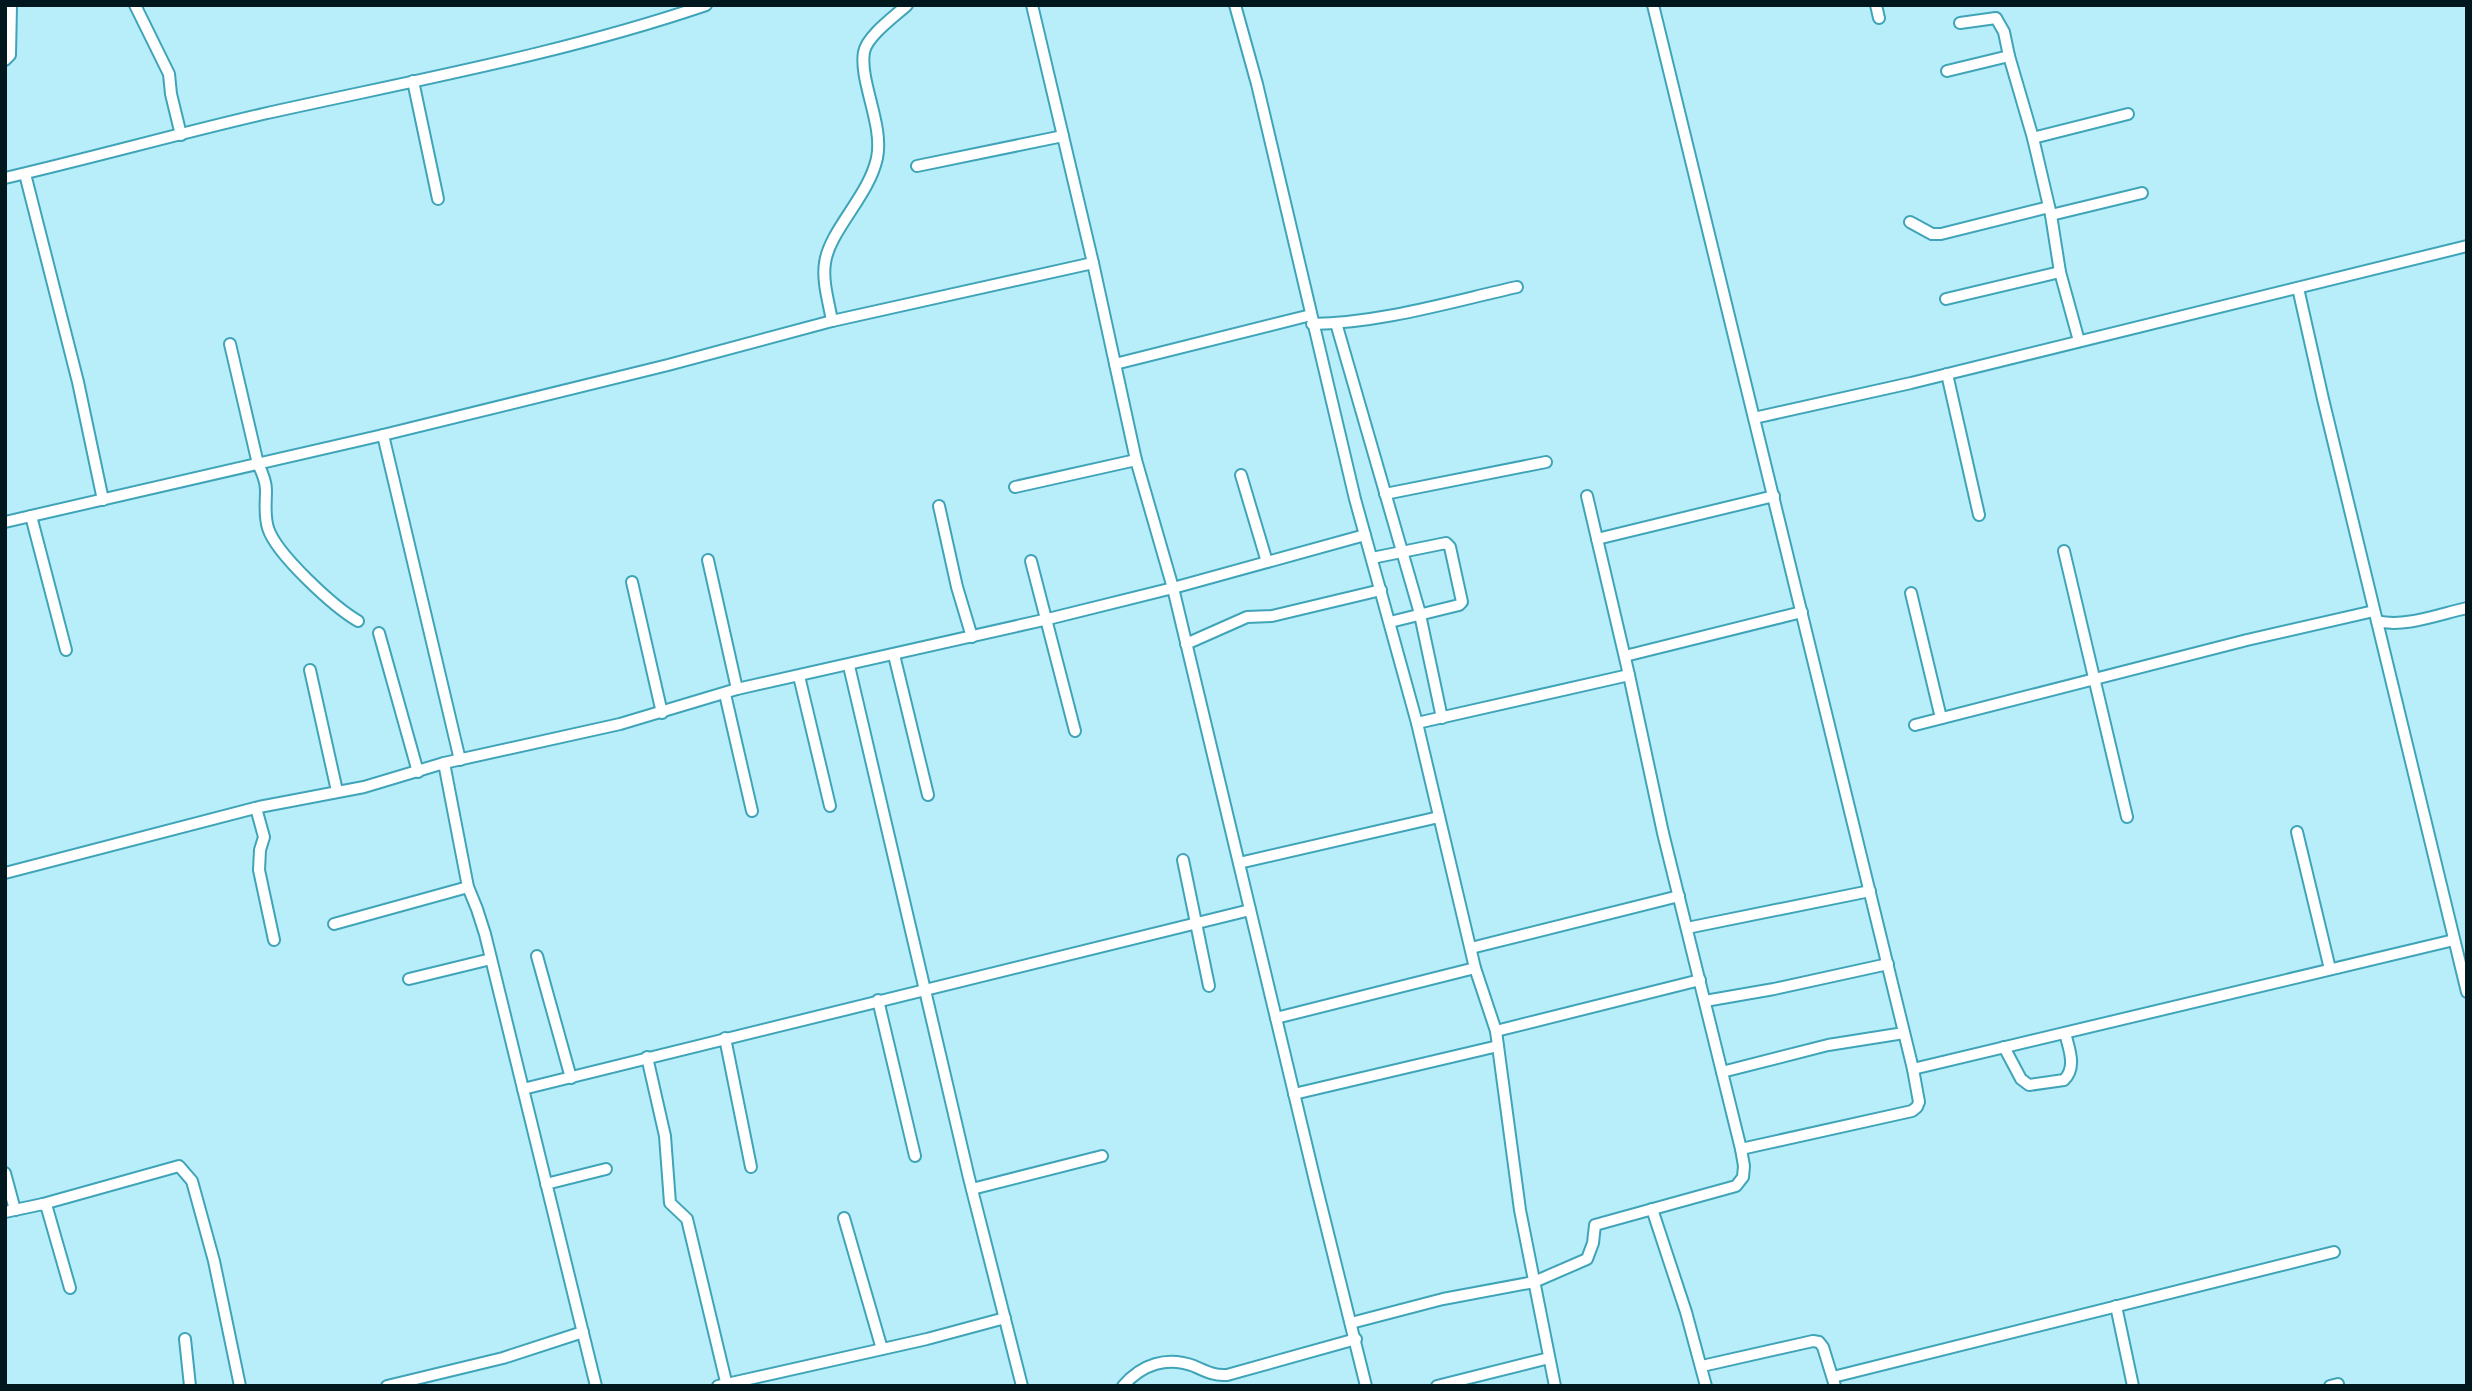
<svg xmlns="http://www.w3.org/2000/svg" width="2472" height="1391" viewBox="0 0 2472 1391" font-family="Quicksand,sans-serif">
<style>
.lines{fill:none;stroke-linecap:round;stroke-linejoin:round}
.street-casing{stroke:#40a4b8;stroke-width:14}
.street{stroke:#fff;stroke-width:10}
</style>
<rect width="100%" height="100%" fill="#b8eefa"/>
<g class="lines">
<g class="street-casing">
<g id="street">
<polyline points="135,5 169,74 171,94 181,135"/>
<polyline points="1032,5 1093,263 1136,460 1173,588 1316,1185 1366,1386"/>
<polyline points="1235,5 1257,84 1355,499 1417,723 1475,968 1496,1031 1520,1210 1555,1386"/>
<polyline points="1653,5 1913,1069 1919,1102 1917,1107 1912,1111 1741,1149"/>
<polyline points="1876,5 1879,18"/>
<polyline points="1960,23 1996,18 2004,32 2009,56 2033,138 2051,215 2060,272 2079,341"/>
<polyline points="5,60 10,55 11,5"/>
<polyline points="1947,71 2009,56"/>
<polyline points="413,81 438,199"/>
<polyline points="2033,138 2128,114"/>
<polyline points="917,166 1063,136"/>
<polyline points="25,174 78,382 103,500"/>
<path d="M 5,178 C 91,158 177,134 263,114 C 411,81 562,54 706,5"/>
<polyline points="2051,215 2142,193"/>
<polyline points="1910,222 1932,234 1941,234 2049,207"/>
<polyline points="2298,288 2323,399 2467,992"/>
<polyline points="1946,299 2060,272"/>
<path d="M 832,321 C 829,303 822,281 825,263 C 829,231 869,196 877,158 C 884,125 859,81 864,52 C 867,36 895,16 907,5"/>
<polyline points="1336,323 1419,610 1442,718"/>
<path d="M 1312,324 C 1381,323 1450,302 1517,287"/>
<path d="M 230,344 L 258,464 C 262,472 266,481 266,490 C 266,503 264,515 268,528 C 276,554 334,607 358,621"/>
<polyline points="1115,364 1311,315"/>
<polyline points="1947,374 1979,515"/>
<polyline points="1754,418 1911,383 2467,246"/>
<polyline points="383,435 460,760"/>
<polyline points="1241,475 1267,562"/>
<polyline points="1015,487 1136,460"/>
<polyline points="1385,494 1546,462"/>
<polyline points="939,506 957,587 972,637"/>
<polyline points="31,516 66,650"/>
<polyline points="5,522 383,435 668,365 832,321 1093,263"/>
<polyline points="1597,539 1774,496"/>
<polyline points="2064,551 2127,817"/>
<polyline points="1372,558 1446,543 1450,547 1462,602 1459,605 1390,622"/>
<polyline points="708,560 737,689"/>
<polyline points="1031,561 1075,731"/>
<polyline points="632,582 662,713"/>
<polyline points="1911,593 1941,718"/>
<path d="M 2377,621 C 2405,628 2439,614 2467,608"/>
<polyline points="379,633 418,772"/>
<polyline points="1186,644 1247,617 1272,616 1381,590"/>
<polyline points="894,655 928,795"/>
<polyline points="1625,656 1802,612"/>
<polyline points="849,666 969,1178 1022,1386"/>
<polyline points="310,670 337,791"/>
<polyline points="799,676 830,806"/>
<polyline points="725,694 752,811"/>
<polyline points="1417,723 1629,675"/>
<polyline points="1915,725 2247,640 2374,611"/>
<polyline points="444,763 468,887 477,909 485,934 596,1386"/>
<polyline points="256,808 264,837 260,850 259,870 274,940"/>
<polyline points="2297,832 2330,969"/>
<polyline points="1183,860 1209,986"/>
<polyline points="1239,863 1439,817"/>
<polyline points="5,873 259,807 364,787 444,763 620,724 737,689 1048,619 1173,588 1365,535"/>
<polyline points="334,924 468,887"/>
<polyline points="1687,928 1870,891"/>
<polyline points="1471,948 1679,896"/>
<polyline points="537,956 571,1078"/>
<polyline points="409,979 491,959"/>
<polyline points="878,1000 915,1156"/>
<polyline points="1705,1001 1774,989 1888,964"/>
<polyline points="1276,1018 1475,968"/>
<polyline points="1496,1031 1700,980"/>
<polyline points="725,1038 751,1167"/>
<path d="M 2004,1047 L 2021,1079 L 2029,1085 L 2064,1080 C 2077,1067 2069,1049 2065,1033"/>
<polyline points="647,1057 665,1136 670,1203 687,1219 727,1386"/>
<polyline points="1913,1069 2454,940"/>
<polyline points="1722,1072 1828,1045 1904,1033"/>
<polyline points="523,1089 1250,910"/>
<polyline points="1294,1094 1498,1046"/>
<polyline points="5,1173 15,1210"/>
<polyline points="546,1184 606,1169"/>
<polyline points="972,1189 1102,1156"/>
<polyline points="43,1204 179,1166 192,1181 214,1261 240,1386"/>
<polyline points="1652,1209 1686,1312 1706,1386"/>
<polyline points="5,1212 43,1204 47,1208 70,1288"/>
<polyline points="844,1218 882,1349"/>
<polyline points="2116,1306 2133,1386"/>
<polyline points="1351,1323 1443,1299 1534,1282 1587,1259 1593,1243 1595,1225 1736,1186 1743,1177 1744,1166 1741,1149 1663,833 1629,675 1587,496"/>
<polyline points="185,1339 190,1386"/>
<polyline points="1702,1366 1813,1341 1819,1342 1823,1347 1835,1386"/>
<polyline points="1833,1377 2334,1252"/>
<polyline points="387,1386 503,1358 583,1332"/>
<polyline points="718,1386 927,1339 1005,1318"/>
<path d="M 1123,1386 C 1142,1364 1167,1356 1194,1366 C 1205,1371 1214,1376 1227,1375 L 1356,1339"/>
<polyline points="1437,1386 1549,1358"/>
<polyline points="2330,1386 2338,1384"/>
</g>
</g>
<use href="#street" class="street"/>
</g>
<rect width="2472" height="1391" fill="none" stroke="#00171e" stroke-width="14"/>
</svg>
